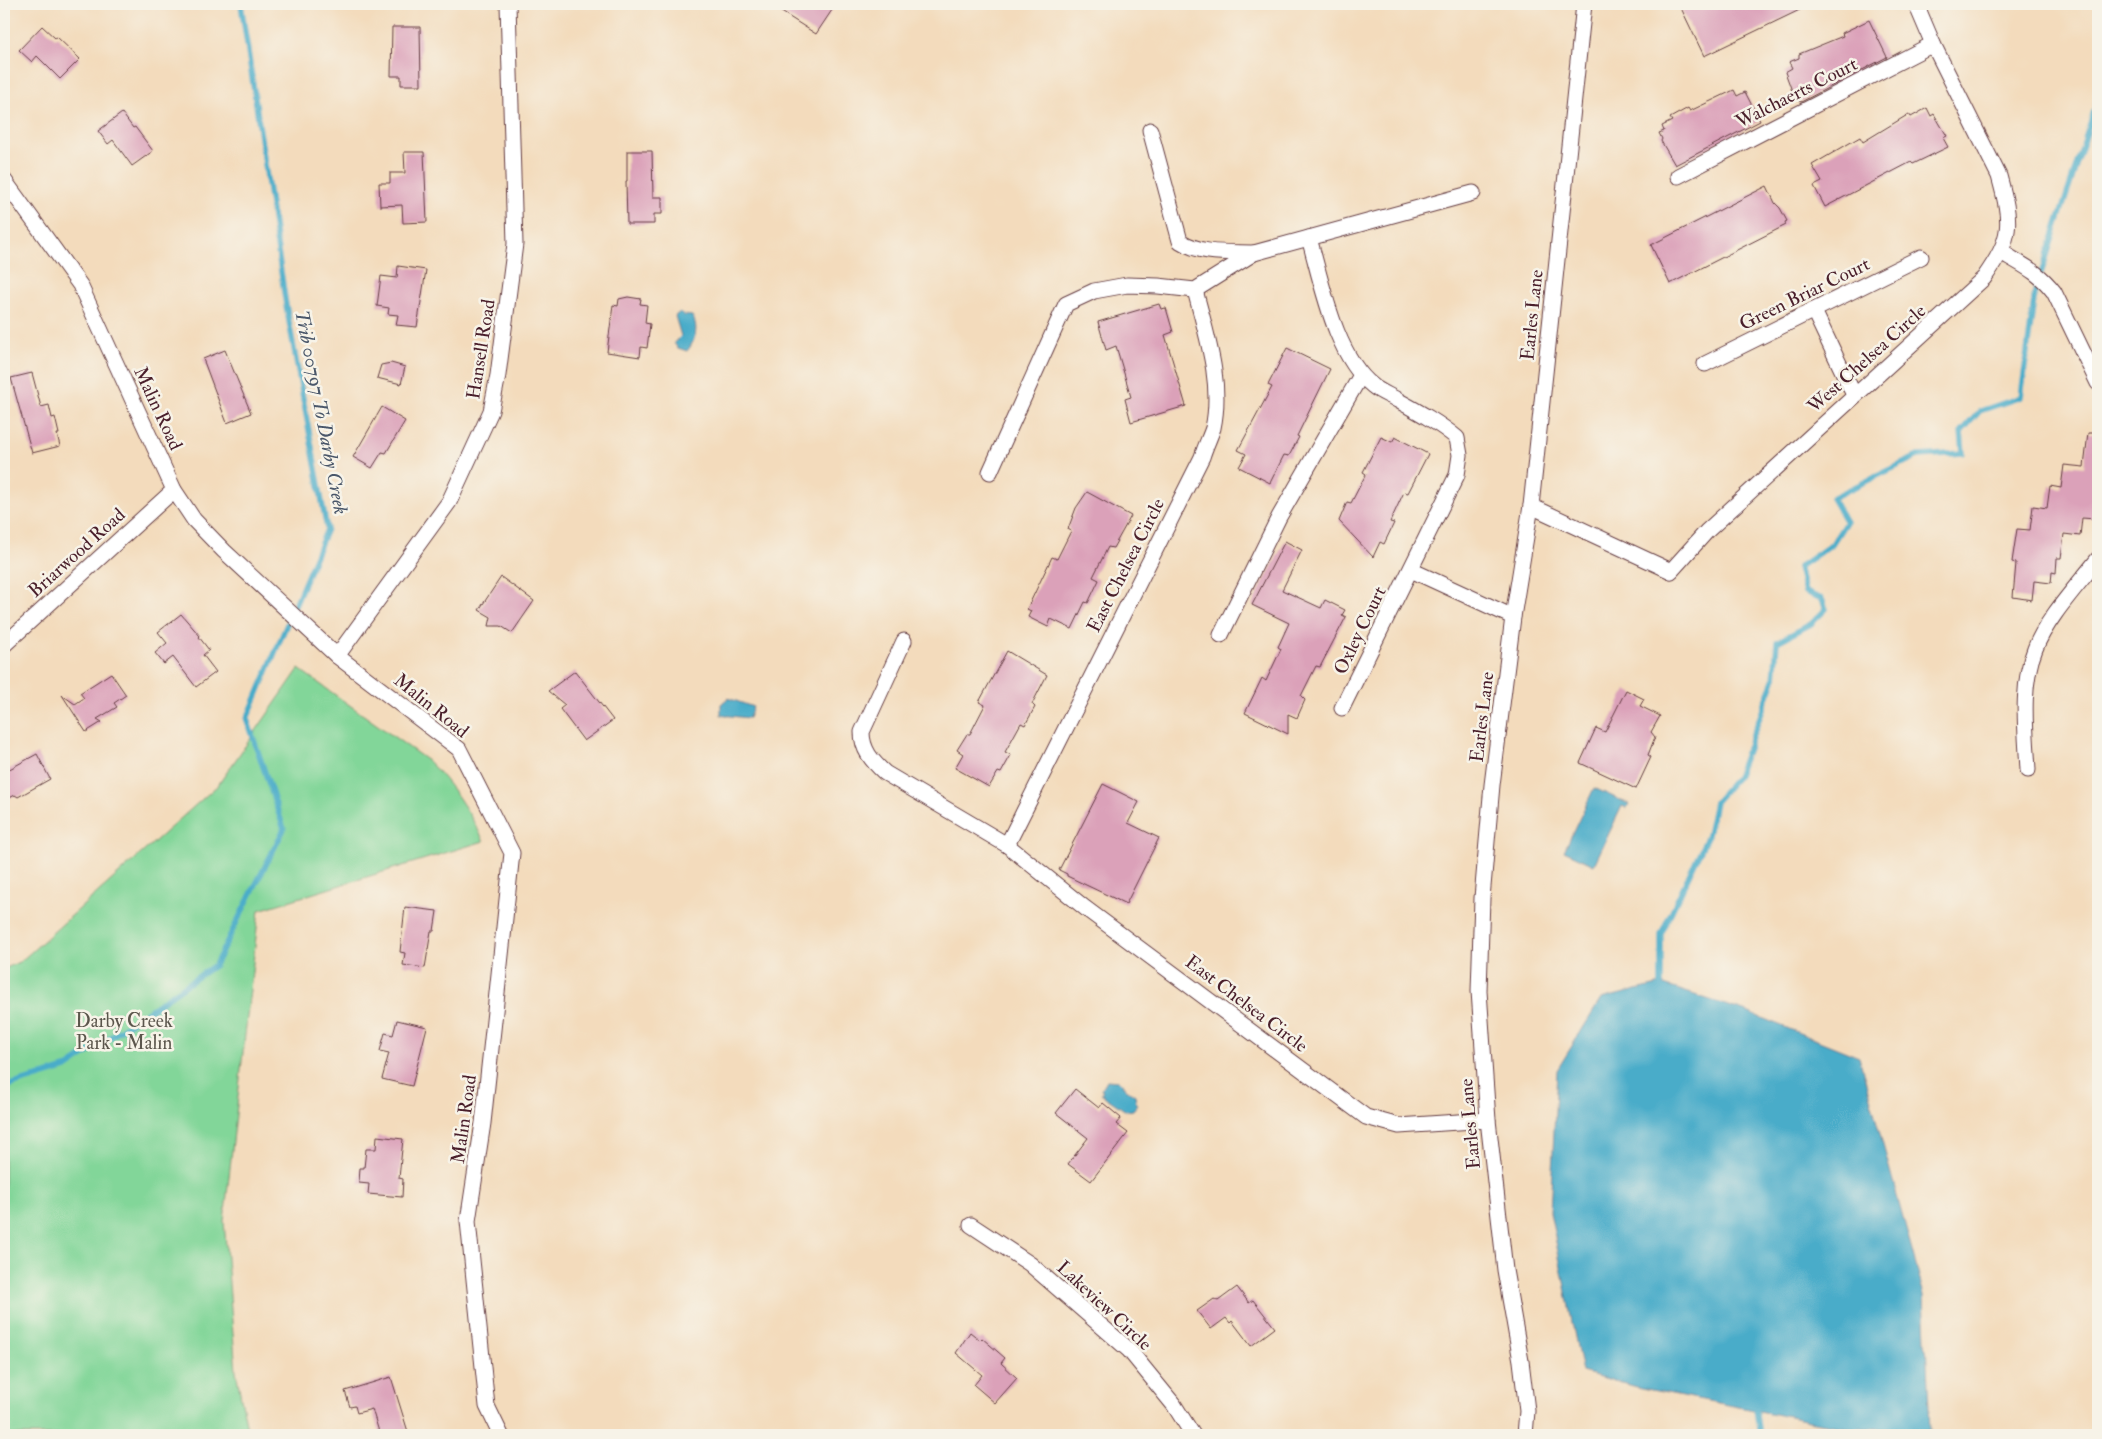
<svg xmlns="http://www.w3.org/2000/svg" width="2102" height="1439" viewBox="0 0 2102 1439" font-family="'IM FELL Double Pica',serif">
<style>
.green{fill:#82d699;stroke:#667a62}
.water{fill:#4aacc9;stroke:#4a667a}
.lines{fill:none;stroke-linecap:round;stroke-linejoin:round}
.stream{stroke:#4aacc9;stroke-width:5.5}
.building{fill:#dba1b9}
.minor-casing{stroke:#633b41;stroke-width:17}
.minor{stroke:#fff;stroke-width:15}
.labels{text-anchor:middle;stroke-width:5;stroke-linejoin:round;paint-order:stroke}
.street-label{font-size:19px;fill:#4a1f2b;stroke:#f7f3e8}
.park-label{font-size:19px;fill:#5b564c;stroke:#f7f3e8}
.water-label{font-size:20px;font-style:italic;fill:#4a576a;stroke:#f7f3e8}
</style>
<rect width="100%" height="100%" fill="#f7f3e8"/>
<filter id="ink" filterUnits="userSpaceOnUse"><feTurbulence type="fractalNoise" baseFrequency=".02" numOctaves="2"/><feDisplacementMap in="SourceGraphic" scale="10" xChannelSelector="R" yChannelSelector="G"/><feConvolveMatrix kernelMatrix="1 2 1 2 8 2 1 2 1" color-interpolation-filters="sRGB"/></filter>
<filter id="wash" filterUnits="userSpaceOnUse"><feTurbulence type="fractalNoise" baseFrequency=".0096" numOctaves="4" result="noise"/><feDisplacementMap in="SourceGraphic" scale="20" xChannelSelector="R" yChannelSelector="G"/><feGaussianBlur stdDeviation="1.12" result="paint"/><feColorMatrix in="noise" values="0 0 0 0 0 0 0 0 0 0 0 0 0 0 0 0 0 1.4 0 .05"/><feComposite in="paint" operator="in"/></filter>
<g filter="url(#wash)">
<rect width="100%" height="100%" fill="#f3dbbc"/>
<path class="green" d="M 299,669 L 428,761 C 453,786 468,810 484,841 L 259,910 L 224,1221 L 236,1371 L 248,1435 L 4,1435 L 4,969 L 21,961 L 218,785 Z"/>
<g class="water">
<path d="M 680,312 L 683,315 L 692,316 C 700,328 694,343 687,351 L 678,348 L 674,343 L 681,336 L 675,316 Z"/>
<polygon points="728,698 753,707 749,718 721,715 721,704"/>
<polygon points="1594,788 1629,804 1627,808 1622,806 1594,865 1564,851"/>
<polygon points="1661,984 1747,1012 1859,1057 1924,1295 1930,1431 1841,1427 1636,1387 1582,1372 1550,1212 1557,1070 1601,999"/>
<polygon points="1107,1080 1118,1081 1123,1084 1122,1086 1135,1095 1136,1102 1138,1104 1133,1110 1126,1111 1101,1094 1103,1091 1101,1090"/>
</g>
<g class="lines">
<g class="stream">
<polyline points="1661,984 1661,934 1708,835 1715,802 1737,777 1774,680 1777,642 1811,624 1826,609 1822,599 1805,592 1799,567 1832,544 1846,522 1832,498 1918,456 1963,453 1961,432 1980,411 2021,397 2035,292 2098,99"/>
<polyline points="4,1087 66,1068 215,965 284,829 247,719 327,529 286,305 241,4"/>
<polyline points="1756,1409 1760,1435"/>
</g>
</g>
<g id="blocks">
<g class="building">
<polygon points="769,4 836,4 816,34"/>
<polygon points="1691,4 1812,4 1704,56 1681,8"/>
<polygon points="1869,20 1887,57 1801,102 1795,99 1785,72 1792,68 1789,62 1799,58 1799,54 1843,36 1842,33"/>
<polygon points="42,26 55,38 57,37 80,59 60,79 37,56 32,62 19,50"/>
<polygon points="392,27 420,27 421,85 401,85 401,76 391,76"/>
<polygon points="1734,90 1737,96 1745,92 1760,121 1675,165 1661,141 1662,139 1659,133 1664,131 1662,126 1672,121 1670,118 1688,108 1690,111"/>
<polygon points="1927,108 1931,116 1934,114 1947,136 1943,138 1948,147 1913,164 1911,162 1825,207 1814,186 1822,182 1812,165 1860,137 1863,142 1909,114 1911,117"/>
<polygon points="122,113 133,128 135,127 153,151 132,166 113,140 108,144 98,131"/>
<polygon points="627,151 652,151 653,197 662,197 662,214 654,214 654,224 627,224 626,181 627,181"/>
<polygon points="404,152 424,152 427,222 403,223 402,205 380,206 379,183 390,183 390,173 405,173"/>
<polygon points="1767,186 1775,203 1780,208 1787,221 1785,222 1786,225 1670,284 1651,245"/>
<polygon points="398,266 426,270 417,327 396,325 398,315 388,314 389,308 377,306 381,276 397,278"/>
<polygon points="628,297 641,299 640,304 647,305 645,323 650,324 647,348 641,347 640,357 607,352 613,305 618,306 619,299"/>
<polygon points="1159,304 1161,309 1166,308 1173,332 1165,335 1186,406 1131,422 1125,399 1131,397 1116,346 1106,350 1098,322"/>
<polygon points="1287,348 1330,369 1297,436 1299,437 1289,456 1284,455 1270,483 1239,467 1246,454 1238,450 1272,387 1268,385"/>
<polygon points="225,350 251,413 227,423 203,359"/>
<polygon points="391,363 405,367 401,384 377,378 381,365"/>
<polygon points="32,373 41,407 49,405 52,418 55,417 59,434 57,434 60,446 32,453 11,378"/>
<polygon points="382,407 405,421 386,453 382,452 372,468 353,457"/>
<polygon points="2088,433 2098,433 2098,505 2096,519 2082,518 2080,536 2064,534 2061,558 2057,558 2056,573 2052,572 2051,583 2034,581 2032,600 2013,597 2016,563 2012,562 2017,529 2030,530 2033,506 2047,508 2050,486 2061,488 2064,465 2084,467"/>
<polygon points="1381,437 1392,442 1395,437 1428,454 1408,493 1404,492 1390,522 1394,523 1384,544 1380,542 1373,557 1339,521 1347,502 1351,503 1366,474 1363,472"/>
<polygon points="1087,492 1131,516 1113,548 1108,547 1093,577 1099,580 1088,603 1085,602 1072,629 1051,619 1048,627 1028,617 1031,611 1027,609 1052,557 1057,559 1071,531 1068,529 1076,508"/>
<polygon points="1285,541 1302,550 1282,590 1321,608 1325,600 1345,610 1342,615 1346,617 1320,667 1316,666 1301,696 1305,700 1297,718 1288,714 1288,734 1245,713 1262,678 1266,681 1281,649 1278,647 1289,623 1252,605"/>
<polygon points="501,577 534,601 512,633 501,626 489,626 491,617 479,610"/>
<polygon points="181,614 200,636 199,637 209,650 203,655 216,672 196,687 173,657 164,664 155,653 167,643 158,632"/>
<polygon points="1007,651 1047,675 1032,704 1035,707 1025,725 1021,723 1005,752 1011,755 1001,773 998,772 989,787 955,768 963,754 957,750 967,734 970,734 985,705 979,702"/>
<polygon points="575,671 613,720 584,741 560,709 565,705 548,691"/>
<polygon points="111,673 126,695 114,703 117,707 97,719 102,722 86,732 62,695 75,704 84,698 80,693"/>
<polygon points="1626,690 1644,699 1640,706 1660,716 1651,732 1655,737 1648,755 1651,757 1636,789 1580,763 1596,728 1605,732"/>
<polygon points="37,754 50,779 18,797 15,795 4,801 4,772"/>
<polygon points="1103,784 1139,802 1128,823 1159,838 1126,904 1067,876 1067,874 1059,870"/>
<polygon points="405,907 437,911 434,931 431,931 425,968 403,965 405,953 400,952"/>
<polygon points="397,1020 427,1027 412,1086 382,1079 389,1053 380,1051 385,1033 393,1035"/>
<polygon points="1075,1089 1099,1108 1103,1103 1121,1118 1116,1124 1128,1133 1091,1181 1068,1164 1088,1138 1056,1113"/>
<polygon points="377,1136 403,1139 399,1178 403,1179 402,1197 368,1194 369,1184 359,1183 360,1168 364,1168 366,1149 376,1149"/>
<polygon points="1237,1287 1249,1303 1253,1300 1275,1328 1251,1346 1232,1321 1230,1323 1226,1318 1211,1329 1197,1311 1214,1299 1218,1301"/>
<polygon points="970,1332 980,1340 982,1338 1005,1358 1001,1363 1017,1378 995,1403 974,1385 982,1375 956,1353"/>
<polygon points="391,1377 409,1435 380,1435 372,1409 357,1413 355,1406 350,1407 345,1391"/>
</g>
</g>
</g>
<g filter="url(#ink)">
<use href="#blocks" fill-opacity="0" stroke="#633b41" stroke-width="1"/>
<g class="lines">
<g class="minor-casing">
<g id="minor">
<path d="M 1150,130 L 1180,241 C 1202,255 1229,252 1254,253"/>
<polyline points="1678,176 1933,44"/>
<polyline points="4,180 80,285 174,490 194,520 224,551 337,656 459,749 512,853 483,1123 468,1221 487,1406 501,1435"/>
<path d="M 1309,238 C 1322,283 1335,356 1373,386 C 1380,392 1391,396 1399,401 C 1419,412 1439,423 1457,438 L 1460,455 L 1457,475 L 1342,708"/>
<path d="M 2001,252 C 2022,265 2038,271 2054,292 L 2098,383"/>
<polyline points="1814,311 1854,395"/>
<polyline points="1705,364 1921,257"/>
<polyline points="990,472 1066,304 1094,291 1127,285 1158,286 1195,290 1254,253 1473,193"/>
<path d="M 1531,506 L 1671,571 L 1707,531 L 1984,278 C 2013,237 2012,223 1999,176 L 1933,44 L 1916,4"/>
<polyline points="1411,570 1513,617"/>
<polyline points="1221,635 1279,517 1361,375"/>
<path d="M 904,641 L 862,732 C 862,750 872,761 885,773 L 1007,845 L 1085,908 L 1366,1117 L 1399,1126 L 1488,1120"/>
<polyline points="4,645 174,490"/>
<polyline points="337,656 449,502 491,411 498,375 515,244 508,4"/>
<path d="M 2028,770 C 2026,731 2020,686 2035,649 C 2046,619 2079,584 2098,559"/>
<path d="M 1007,845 L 1202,457 C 1205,447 1210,437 1213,428 C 1223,382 1206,334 1195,290"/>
<polyline points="971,1225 1030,1264 1129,1350 1174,1405 1193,1435"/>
<polyline points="1525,1435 1527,1411 1521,1361 1505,1270 1488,1120 1479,991 1482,898 1492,785 1513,617 1531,506 1584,4"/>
</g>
</g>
<use href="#minor" class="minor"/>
</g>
</g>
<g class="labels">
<g class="street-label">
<text transform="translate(1796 92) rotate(-27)" y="7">Walchaerts Court</text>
<text transform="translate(1804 293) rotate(-26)" y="7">Green Briar Court</text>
<text transform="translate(1531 315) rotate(-84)" y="7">Earles Lane</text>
<text transform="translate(480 349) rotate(-81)" y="7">Hansell Road</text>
<text transform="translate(1866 358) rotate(-42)" y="7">West Chelsea Circle</text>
<text transform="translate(159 408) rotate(65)" y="7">Malin Road</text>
<text transform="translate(76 552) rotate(-42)" y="7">Briarwood Road</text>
<text transform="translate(1125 565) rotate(-63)" y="7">East Chelsea Circle</text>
<text transform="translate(1359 630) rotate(-64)" y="7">Oxley Court</text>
<text transform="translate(432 705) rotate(39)" y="7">Malin Road</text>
<text transform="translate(1481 717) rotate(-83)" y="7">Earles Lane</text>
<text transform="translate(1247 1003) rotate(37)" y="7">East Chelsea Circle</text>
<text transform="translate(463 1119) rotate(-82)" y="7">Malin Road</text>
<text transform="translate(1469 1124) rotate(-95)" y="7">Earles Lane</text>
<text transform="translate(1105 1305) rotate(43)" y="7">Lakeview Circle</text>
</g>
<g class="park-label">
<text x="124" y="1027">Darby Creek<tspan x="124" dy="22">Park - Malin</tspan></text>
</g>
<g class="water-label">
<text transform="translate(322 412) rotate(79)" y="7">Trib 00797 To Darby Creek</text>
</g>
</g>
<rect width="2102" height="1439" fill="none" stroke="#f7f3e8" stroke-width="20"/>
</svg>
